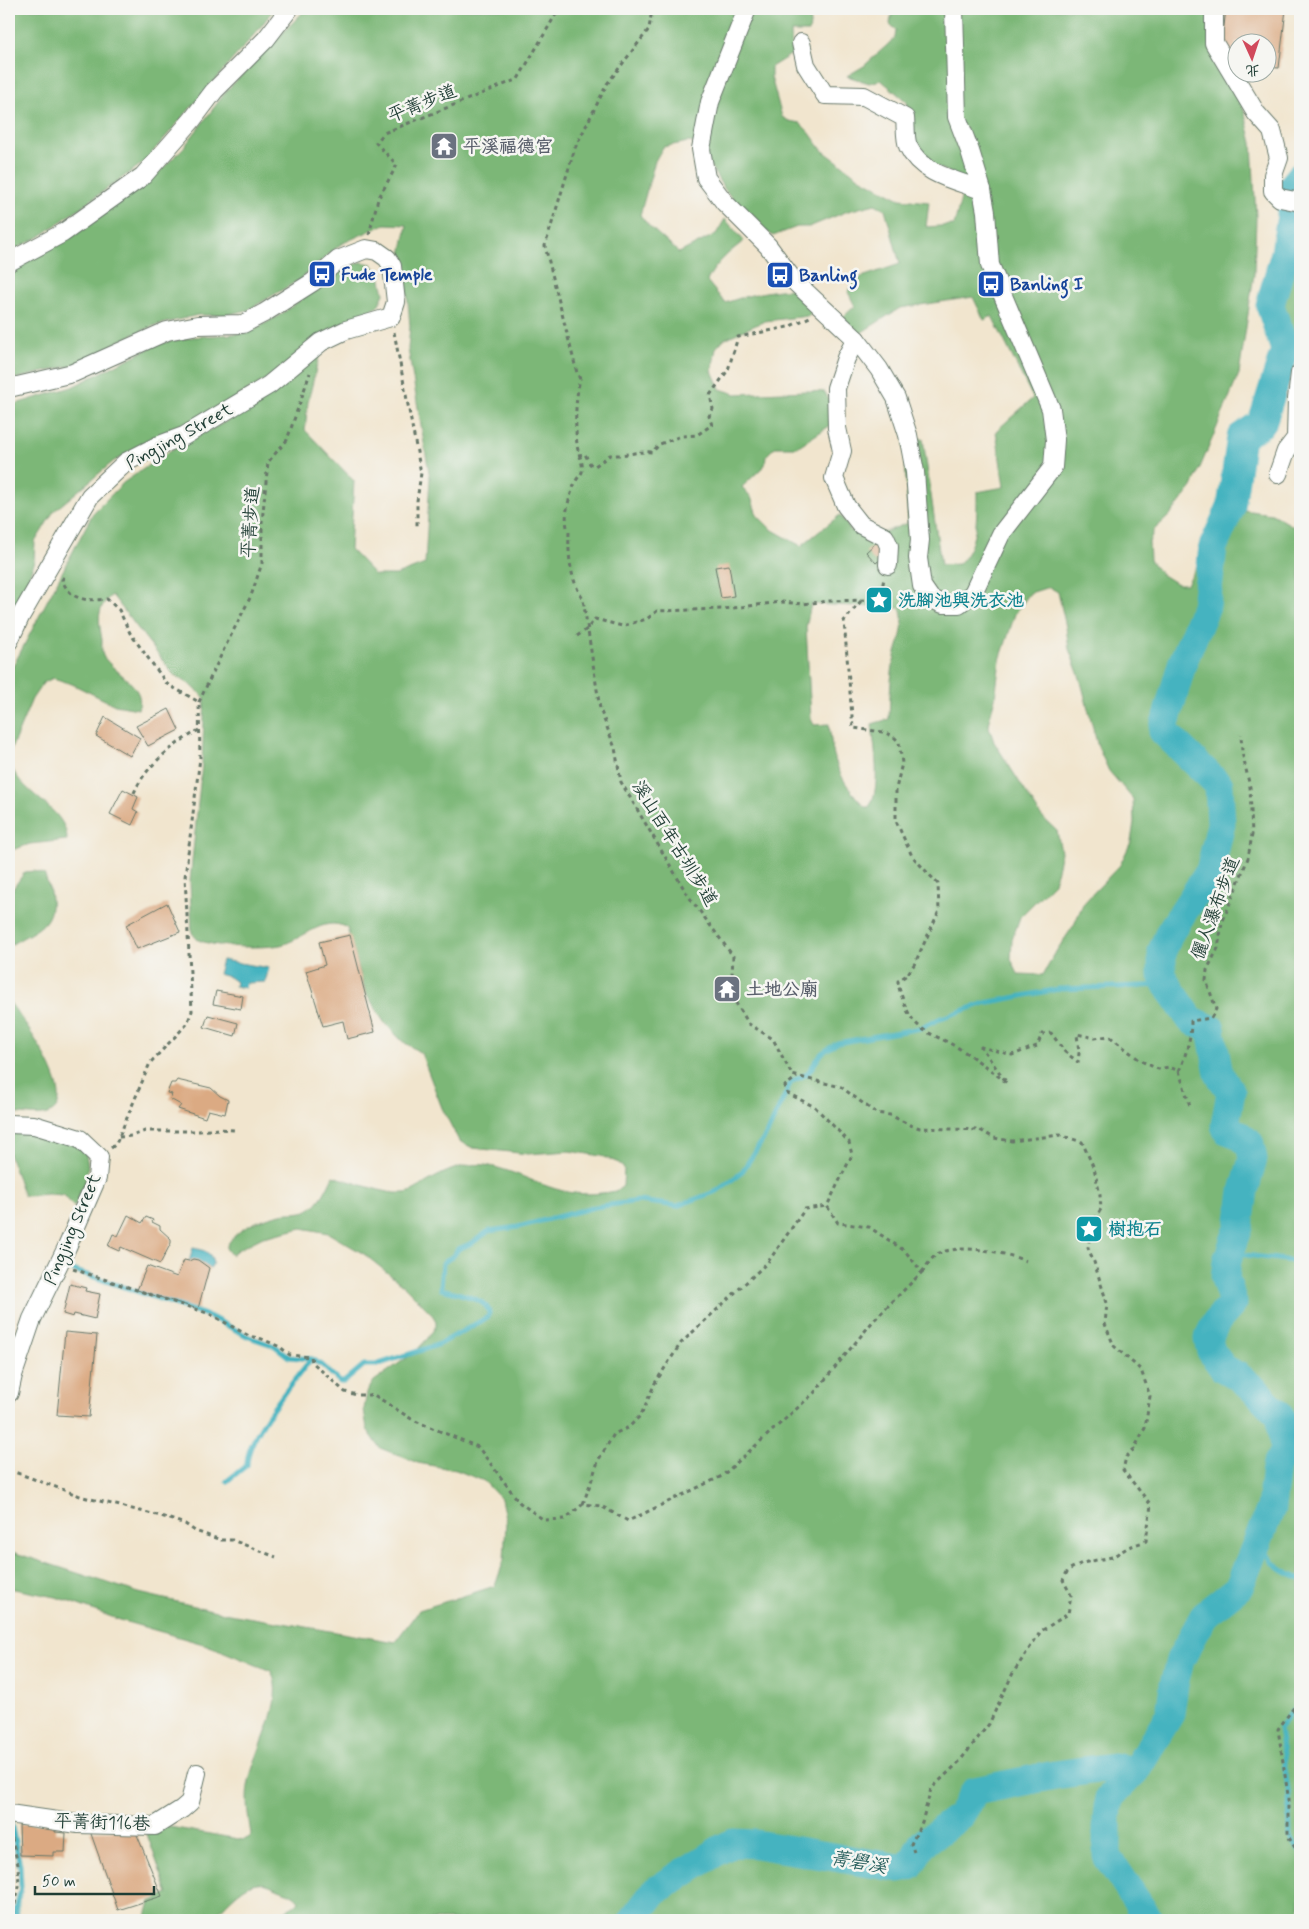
<svg xmlns="http://www.w3.org/2000/svg" width="1309" height="1929" viewBox="0 0 1309 1929" font-family="Mynerve,'LXGW WenKai TC',sans-serif">
<style>
.forest{fill:#7bb777;stroke:#4d7a56;fill-rule:evenodd}
.water{fill:#45b3c0;stroke:#32787a}
.lines{fill:none;stroke-linecap:round;stroke-linejoin:round}
.stream{stroke:#45b3c0;stroke-width:5}
.river{stroke:#45b3c0;stroke-width:29}
.building{fill:#dbaa83}
.minor-casing{stroke:#68786a;stroke-width:20}
.path{stroke:#68786a;stroke-width:3;stroke-dasharray:4 4;stroke-linecap:butt}
.minor{stroke:#fff;stroke-width:18}
.labels{text-anchor:middle;stroke-width:5;stroke-linejoin:round;paint-order:stroke}
.street-label{font-size:18px;fill:#1f3d34;stroke:#f6f6f2}
.worship-label{font-size:18px;font-weight:bold;fill:#5b616d;stroke:#f6f6f2;text-anchor:start}
.transit-label{font-size:18px;font-weight:bold;fill:#164399;stroke:#f6f6f2;text-anchor:start}
.culture-label{font-size:18px;font-weight:bold;fill:#0d838f;stroke:#f6f6f2;text-anchor:start}
.water-label{font-size:19px;font-style:italic;fill:#2a605e;stroke:#f6f6f2}
</style>
<rect width="100%" height="100%" fill="#f6f6f2"/>
<filter id="ink" filterUnits="userSpaceOnUse"><feTurbulence type="fractalNoise" baseFrequency=".02" numOctaves="2"/><feDisplacementMap in="SourceGraphic" scale="10" xChannelSelector="R" yChannelSelector="G"/><feConvolveMatrix kernelMatrix="1 2 1 2 8 2 1 2 1" color-interpolation-filters="sRGB"/></filter>
<filter id="wash" filterUnits="userSpaceOnUse"><feTurbulence type="fractalNoise" baseFrequency=".0096" numOctaves="4" result="noise"/><feDisplacementMap in="SourceGraphic" scale="20" xChannelSelector="R" yChannelSelector="G"/><feGaussianBlur stdDeviation="1.12" result="paint"/><feColorMatrix in="noise" values="0 0 0 0 0 0 0 0 0 0 0 0 0 0 0 0 0 1.4 0 .05"/><feComposite in="paint" operator="in"/></filter>
<g filter="url(#wash)">
<rect width="100%" height="100%" fill="#f1e5ce"/>
<g class="forest">
<polygon points="9,9 274,9 259,29 143,163 39,237 9,252"/>
<path d="M 306,9 L 792,9 L 791,16 L 811,18 L 809,32 L 791,32 L 792,54 L 771,67 L 771,77 L 782,117 L 789,121 L 800,123 L 809,132 L 822,150 L 860,178 L 900,199 L 929,202 L 926,227 L 954,225 L 966,180 L 931,164 L 918,147 L 912,131 L 907,102 L 881,80 L 869,83 L 847,76 L 864,66 L 895,38 L 896,30 L 890,24 L 892,12 L 896,9 L 1208,9 L 1244,110 L 1252,143 L 1256,218 L 1254,274 L 1239,374 L 1192,487 L 1170,515 L 1154,530 L 1149,542 L 1150,560 L 1161,574 L 1177,584 L 1187,584 L 1199,562 L 1204,539 L 1218,518 L 1235,509 L 1272,514 L 1300,530 L 1300,1920 L 268,1920 L 294,1906 L 299,1901 C 295,1894 286,1892 279,1889 C 272,1886 264,1882 257,1883 C 241,1885 222,1909 211,1920 L 145,1920 L 150,1902 L 168,1894 L 147,1834 L 164,1826 L 244,1840 L 250,1837 L 251,1834 C 248,1816 245,1799 249,1781 C 255,1751 287,1700 271,1671 L 207,1645 L 123,1621 L 56,1597 L 9,1588 L 9,1551 L 139,1593 L 229,1614 L 395,1642 L 419,1610 L 495,1586 L 504,1560 L 506,1522 L 501,1499 L 484,1481 L 456,1470 L 418,1463 L 380,1448 L 367,1429 L 364,1409 L 367,1392 L 374,1381 L 415,1352 L 428,1338 L 436,1326 L 436,1321 L 431,1313 L 404,1286 L 364,1254 L 328,1233 L 302,1228 L 263,1237 L 237,1250 L 231,1255 L 226,1248 C 234,1229 262,1218 281,1214 C 289,1212 301,1214 308,1210 C 321,1203 327,1188 333,1176 C 351,1181 386,1195 404,1193 C 412,1193 420,1186 427,1182 C 444,1172 465,1162 485,1165 C 529,1173 554,1199 602,1193 C 611,1192 617,1192 623,1186 L 624,1169 L 619,1163 L 601,1156 L 569,1151 L 528,1154 L 473,1148 L 459,1141 L 442,1108 L 421,1053 L 402,1041 L 384,1022 L 366,993 L 347,928 C 325,915 306,937 284,944 C 269,949 210,948 197,939 C 197,939 193,934 192,933 L 190,881 L 202,764 L 205,698 L 191,685 L 174,675 L 112,595 C 95,609 99,621 102,640 C 102,645 101,651 103,656 C 104,658 108,662 110,664 C 123,678 146,689 138,709 L 115,705 L 72,684 L 53,678 L 43,683 L 32,699 L 9,754 L 9,674 L 93,513 L 123,483 L 174,448 L 243,413 L 287,382 L 320,352 L 308,402 L 305,430 L 354,481 L 350,549 L 375,575 L 396,575 L 425,564 L 430,478 L 408,349 L 410,326 L 406,279 L 401,255 L 407,225 L 385,224 L 341,244 L 299,280 L 248,310 L 225,315 L 198,315 L 153,326 L 121,340 L 75,365 L 9,380 L 9,271 L 150,181 L 184,147 L 228,89 ZM 688,142 L 696,143 L 723,187 L 747,217 L 773,236 L 797,227 L 809,227 L 848,211 L 875,204 L 885,209 L 900,264 L 856,279 L 848,292 L 855,306 L 843,317 L 859,334 L 900,308 L 973,297 L 984,320 L 992,316 L 1033,398 L 996,431 L 1004,487 L 977,492 C 977,517 978,544 959,564 L 941,565 L 923,439 L 904,438 L 908,523 L 872,537 L 851,531 L 840,515 L 801,546 L 771,529 L 757,515 L 751,497 L 742,487 L 765,465 L 766,456 L 775,447 L 797,447 L 831,425 L 831,405 L 825,392 L 807,391 L 736,394 L 720,389 L 712,371 L 716,348 L 724,339 L 765,321 L 809,316 L 812,309 L 793,289 C 769,290 748,295 725,303 L 707,281 C 715,264 729,252 744,241 L 725,219 L 716,234 L 679,253 L 649,226 L 640,215 L 655,161 L 663,147 ZM 1049,587 L 1058,592 L 1066,627 L 1069,649 L 1080,678 L 1098,747 L 1109,771 L 1133,799 L 1134,822 L 1131,842 L 1120,865 L 1083,904 L 1074,925 L 1057,950 L 1043,975 L 1018,974 L 1011,959 L 1012,940 L 1020,917 L 1054,883 L 1061,852 L 1057,831 L 1041,816 L 994,742 L 988,724 L 995,698 L 1000,660 L 1015,614 L 1030,593 ZM 811,604 L 900,608 C 907,628 898,642 894,661 C 890,679 890,700 889,719 L 872,724 C 874,746 882,788 869,807 L 865,807 C 838,779 833,761 829,724 L 814,725 L 811,719 L 806,627 Z"/>
<polygon points="1300,199 1300,334 1291,336 1269,335 1264,327 1262,310 1268,282 1285,215"/>
<polygon points="361,262 372,264 380,275 384,294 378,306 365,315 345,321 262,382 187,427 161,437 114,461 54,511 35,542 34,561 23,596 9,625 9,406 72,387 158,344 193,337 248,333 280,315 338,272"/>
<path d="M 9,757 C 13,793 68,806 67,840 L 30,844 L 9,851 Z"/>
<path d="M 34,871 L 44,874 C 52,894 58,916 36,930 C 27,936 18,940 9,946 L 9,894 L 25,872 Z"/>
<path d="M 9,1001 C 20,1017 90,1108 43,1115 C 32,1116 20,1114 9,1112 Z"/>
<polygon points="9,1129 14,1129 76,1145 86,1154 88,1166 85,1182 74,1207 64,1195 48,1194 24,1196 9,1154"/>
</g>
<g class="water">
<polygon points="222,960 269,968 265,982 246,983 245,988 235,986 236,982 229,977 218,974"/>
<path d="M 193,1248 C 203,1250 211,1251 213,1263 L 210,1269 L 200,1262 L 189,1262 Z"/>
</g>
<g class="lines">
<g class="stream">
<polyline points="1230,1253 1300,1262"/>
<path d="M 70,1269 L 209,1316 L 249,1337 L 275,1346 L 289,1357 L 311,1359 L 322,1365 L 340,1382 L 344,1382 L 364,1365 L 376,1365 L 440,1344 L 488,1317 C 496,1300 453,1292 441,1289 L 443,1263 L 454,1255 L 458,1249 L 472,1243 L 489,1231 L 518,1227 L 595,1207 L 639,1201 L 677,1206 L 717,1191 L 741,1173 L 768,1132 L 791,1082 L 807,1074 L 822,1053 L 837,1043 L 921,1028 L 941,1018 L 985,1003 L 1059,989 L 1167,985"/>
<path d="M 227,1481 L 247,1465 C 246,1436 293,1383 311,1359"/>
<path d="M 1262,1528 C 1264,1558 1272,1568 1300,1579"/>
<polyline points="1300,1705 1294,1708 1279,1729 1289,1795 1290,1836 1300,1852"/>
<polyline points="10,1819 20,1865 21,1887 14,1920"/>
</g>
<g class="river">
<polyline points="633,1920 655,1891 721,1849 733,1843 756,1844 899,1868 910,1866 922,1844 960,1816 975,1791 1055,1775 1113,1767 1135,1771"/>
<polyline points="1149,1920 1107,1856 1107,1817 1109,1798 1135,1771 1170,1714 1174,1685 1180,1660 1205,1614 1239,1587 1271,1508 1276,1467 1284,1450 1281,1417 1257,1392 1239,1377 1223,1368 1211,1351 1208,1339 1216,1322 1233,1303 1225,1278 1227,1261 1239,1227 1244,1191 1253,1159 1250,1144 1238,1134 1227,1130 1225,1125 1231,1092 1219,1074 1211,1029 1191,1020 1167,985 1162,975 1162,951 1170,932 1210,871 1221,824 1219,785 1163,731 1182,664 1206,606 1213,547 1231,507 1241,437 1262,423 1285,350 1270,305 1285,253 1291,216 1292,187 1300,177"/>
</g>
</g>
<g id="blocks">
<g class="building">
<polygon points="1226,9 1286,9 1279,68 1266,67 1266,42 1236,42 1236,63 1230,63 1221,52"/>
<polygon points="877,542 887,554 876,563 866,552"/>
<polygon points="729,565 734,596 721,598 715,567"/>
<polygon points="169,709 179,730 148,746 136,726"/>
<polygon points="105,717 140,738 130,756 96,736"/>
<polygon points="123,789 138,797 133,809 138,812 132,825 110,814"/>
<polygon points="167,903 180,932 137,949 126,925"/>
<polygon points="350,935 375,1032 347,1039 343,1021 323,1026 306,971 325,965 319,942"/>
<polygon points="216,991 243,996 241,1009 213,1004"/>
<polygon points="208,1015 238,1023 235,1036 204,1027"/>
<polygon points="177,1080 211,1088 220,1096 228,1100 225,1114 208,1110 205,1118 178,1109 181,1105 170,1099 172,1094 167,1093 171,1083 175,1083"/>
<polygon points="128,1215 142,1223 146,1217 153,1220 152,1222 160,1226 160,1229 171,1239 171,1243 160,1264 121,1247 119,1251 108,1246 113,1234 118,1236"/>
<polygon points="193,1259 198,1260 209,1268 198,1309 137,1290 147,1266 177,1277 184,1260 189,1261"/>
<polygon points="70,1284 86,1288 85,1291 100,1294 95,1319 74,1314 73,1317 63,1314"/>
<polygon points="65,1332 97,1335 89,1417 57,1415"/>
<polygon points="19,1824 56,1824 55,1832 66,1833 65,1852 54,1852 54,1856 20,1855"/>
<polygon points="135,1830 162,1896 118,1910 90,1831"/>
</g>
</g>
</g>
<g filter="url(#ink)">
<use href="#blocks" fill-opacity="0" stroke="#68786a" stroke-width="1"/>
<g class="lines">
<g class="minor-casing">
<g id="minor">
<polyline points="747,9 710,102 701,149 706,178 725,203 768,246 794,281 856,339 879,369 896,398 908,435 915,472 920,540 918,558 922,586 931,599 943,604 959,604 973,593 1001,534 1053,467 1055,440 1051,409 990,265 986,212 982,190 970,151 957,117 954,9"/>
<polyline points="1214,9 1214,43 1256,113 1272,131 1279,158 1273,175 1273,191 1280,198 1300,202"/>
<path d="M 801,43 L 806,65 L 825,95 L 864,96 L 905,118 C 906,127 905,139 908,146 C 921,174 955,180 982,190"/>
<polyline points="9,262 63,233 143,176 192,120 214,91 266,39 289,9"/>
<polyline points="856,339 846,358 836,388 837,428 842,451 834,478 846,506 861,525 885,537 889,546 888,565"/>
<polyline points="9,388 73,373 167,331 198,325 243,324 264,313 313,282 338,260 366,249 377,251 387,258 392,266 396,302 391,317 346,330 321,342 269,385 184,436 157,446 126,462 90,496 20,617 9,641"/>
<polyline points="1278,474 1286,451 1296,438 1297,399 1300,373"/>
<polyline points="9,1124 34,1125 80,1139 99,1157 97,1178 67,1247 32,1319 13,1375 9,1393"/>
<polyline points="9,1814 78,1824 155,1826 182,1809 190,1802 197,1773"/>
</g>
</g>
<g class="path">
<polyline points="369,235 378,199 397,165 376,143 384,133 518,79 559,9"/>
<polyline points="394,332 421,473 417,501 417,528"/>
<path d="M 578,455 L 585,454 L 590,464 L 595,466 L 610,455 C 625,456 637,451 652,452 L 660,444 L 681,436 L 697,435 L 712,425 L 709,416 L 713,409 L 710,395 L 728,370 L 738,337 L 788,327 L 810,317"/>
<path d="M 567,527 C 564,513 570,494 576,481 C 577,478 581,475 582,472 C 584,463 578,454 577,445 C 575,423 575,401 580,379 L 577,373 L 545,246 L 575,148 L 607,84 L 649,29 L 652,9"/>
<path d="M 569,532 C 568,555 570,579 583,599 L 600,709 L 615,748 L 621,782 L 687,894 L 733,956 L 731,995 L 749,1024 L 773,1039 L 792,1075 L 841,1087 L 876,1113 L 890,1115 L 910,1125 L 920,1128 L 980,1130 L 994,1138 L 1012,1141 L 1060,1135 L 1082,1142 L 1094,1168 L 1100,1195 L 1101,1209 L 1091,1225 L 1088,1248 L 1094,1262 L 1107,1303 L 1105,1324 L 1114,1346 L 1141,1370 L 1150,1396 L 1145,1428 L 1134,1449 L 1126,1457 L 1123,1470 L 1151,1505 L 1146,1541 L 1129,1547 L 1112,1557 L 1082,1563 L 1068,1570 L 1063,1580 L 1071,1595 L 1068,1614 L 1041,1631 L 1013,1673 L 989,1724 L 959,1762 L 931,1789 L 922,1822 L 911,1844 L 914,1852"/>
<path d="M 64,577 L 62,580 C 71,601 86,601 107,599 L 119,610 L 130,633 L 167,684 L 199,702"/>
<path d="M 861,601 L 844,621 L 853,728 L 883,732 L 893,736 L 899,742 L 902,763 L 896,789 L 896,821 L 912,856 L 938,884 L 939,911 L 915,963 L 907,975 L 898,981 C 898,987 901,993 903,1000 C 915,1035 933,1032 960,1049 C 976,1059 992,1071 1007,1083 L 981,1047 L 1012,1055 L 1037,1046 L 1042,1034 L 1051,1033 L 1065,1052 L 1078,1062 L 1079,1053 L 1077,1034 L 1095,1038 L 1109,1036 L 1141,1061 L 1158,1069 L 1169,1067 L 1179,1071 L 1190,1106"/>
<polyline points="577,636 587,629 595,619 622,626 647,619 657,611 724,609 782,602 803,604 829,601 869,600 881,595 884,578"/>
<path d="M 134,793 C 146,765 173,745 199,730"/>
<path d="M 1179,1071 C 1186,1054 1191,1040 1191,1021 L 1211,1018 L 1216,1009 L 1206,980 L 1207,970 L 1218,948 L 1222,923 L 1248,858 L 1252,835 L 1250,787 L 1242,752 L 1241,734"/>
<polyline points="119,1137 132,1136 145,1131 199,1131 219,1129 234,1130"/>
<polyline points="111,1148 116,1144 150,1063 187,1024 192,1011 185,877 200,758 199,702 224,649 251,596 262,563 262,522 268,462 287,440 310,373"/>
<polyline points="73,1269 210,1314 249,1336 262,1339 280,1347 290,1355 311,1357 312,1362 345,1392 357,1395 374,1395 413,1420 478,1447 520,1503 544,1520 565,1519 583,1504 601,1506 628,1521 722,1476 814,1393 874,1320 922,1272 905,1251 869,1227 838,1223 827,1206 852,1155 849,1142 815,1107 787,1093 785,1086 797,1077"/>
<path d="M 922,1272 C 926,1267 932,1257 937,1254 C 960,1243 1004,1252 1026,1261"/>
<polyline points="9,1470 83,1497 161,1516 185,1524 195,1531 221,1540 232,1540 276,1557"/>
<polyline points="583,1504 599,1459 614,1434 629,1427 641,1415 655,1383 681,1343 768,1262 805,1209 827,1206"/>
<polyline points="1300,1703 1295,1706 1278,1729 1288,1795 1288,1836 1300,1856"/>
<polyline points="10,1830 18,1865 19,1887 11,1920"/>
</g>
<use href="#minor" class="minor"/>
</g>
</g>
<defs>
<g id="temple-square" transform="scale(1.4375)"><rect x="-9" y="-9" width="18" height="18" rx="4" fill="#6b7280" stroke="#f6f6f2"/><path d="M0-6L5-2H3V0L6.5 2.5H4V6H1.5V3h-3V6H-4V2.5H-6.5L-3 0V-2H-5Z" fill="#fff"/></g>
<g id="bus-square" transform="scale(1.4375)"><rect x="-9" y="-9" width="18" height="18" rx="4" fill="#1a4fb4" stroke="#f6f6f2"/><path d="M-5-6H5V4H4V6H2V4H-2V6H-4V4H-5ZM-3.5-4V0h7V-4ZM-3.5 1.2v1.5H-2V1.2ZM2 1.2v1.5H3.5V1.2Z" fill="#fff"/></g>
<g id="sight-square" transform="scale(1.4375)"><rect x="-9" y="-9" width="18" height="18" rx="4" fill="#0f9aa8" stroke="#f6f6f2"/><path d="M0-6L1.8-2.2L6-1.7L2.9 1.2L3.7 5.4L0 3.3L-3.7 5.4L-2.9 1.2L-6-1.7L-1.8-2.2Z" fill="#fff"/></g>
</defs>
<g fill-rule="evenodd">
<use href="#temple-square" x="444" y="146"/>
<use href="#bus-square" x="322" y="274"/>
<use href="#bus-square" x="780" y="275"/>
<use href="#bus-square" x="991" y="284"/>
<use href="#sight-square" x="879" y="600"/>
<use href="#temple-square" x="727" y="989"/>
<use href="#sight-square" x="1089" y="1229"/>
</g>
<g class="labels">
<g class="street-label">
<text transform="translate(422 103) rotate(-22)" y="6">平菁步道</text>
<text transform="translate(179 436) rotate(-29)" y="6">Pingjing Street</text>
<text transform="translate(250 522) rotate(-86)" y="6">平菁步道</text>
<text transform="translate(675 843) rotate(58)" y="6">溪山百年古圳步道</text>
<text transform="translate(1215 908) rotate(-70)" y="6">儷人瀑布步道</text>
<text transform="translate(72 1229) rotate(-67)" y="6">Pingjing Street</text>
<text transform="translate(102 1822) rotate(2)" y="6">平菁街116巷</text>
</g>
<g class="worship-label">
<text x="463" y="152">平溪福德宮</text>
<text x="746" y="995">土地公廟</text>
</g>
<g class="transit-label">
<text x="341" y="280">Fude Temple</text>
<text x="799" y="281">Banling</text>
<text x="1010" y="290">Banling I</text>
</g>
<g class="culture-label">
<text x="898" y="606">洗腳池與洗衣池</text>
<text x="1108" y="1235">樹抱石</text>
</g>
<g class="water-label">
<text transform="translate(859 1861) rotate(10)" y="7">菁礐溪</text>
</g>
</g>
<rect width="1309" height="1929" fill="none" stroke="#f6f6f2" stroke-width="30"/>
<g transform="translate(1252 58) rotate(177)"><circle r="24" fill="#f6f6f2" stroke="#a0aca6"/>
<path d="M0-4L9 19L0 12L-9 19Z" fill="#d1495b"/>
<text y="-8" font-size="14" font-weight="bold" text-anchor="middle" fill="#1f3d34">北</text>
</g>
<path d="M35 1886v8h119v-8" fill="none" stroke="#1f3d34" stroke-width="2.5"/>
<text x="42" y="1886" font-size="15" fill="#1f3d34" stroke="#f6f6f2" stroke-width="4" paint-order="stroke">50 m</text>
</svg>
